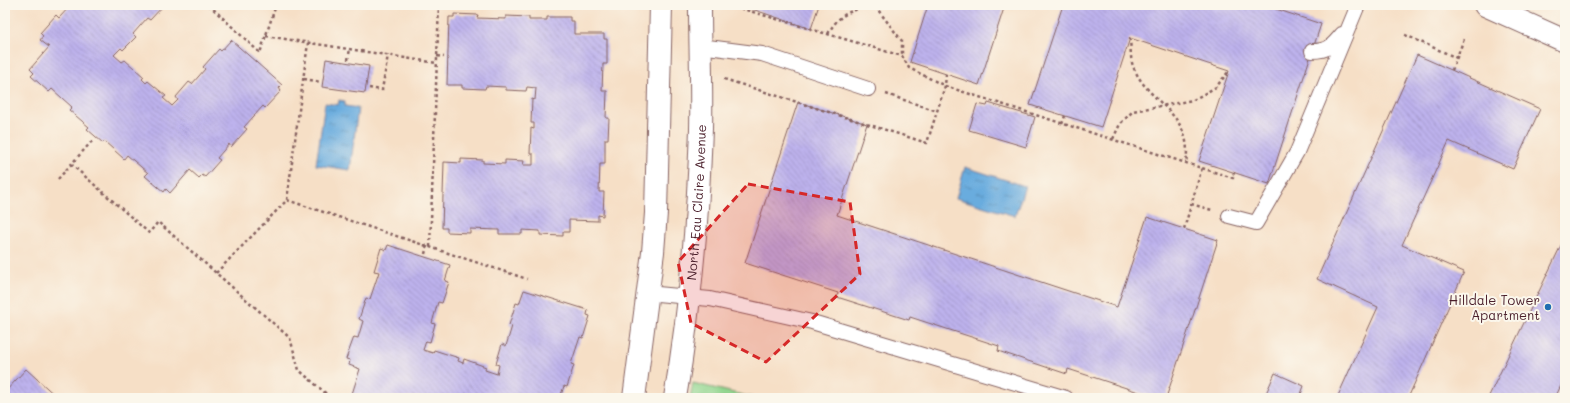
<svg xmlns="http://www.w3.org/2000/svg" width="1570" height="403" viewBox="0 0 1570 403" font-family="Mali,sans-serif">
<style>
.park{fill:#91d68f;stroke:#6e7a5d}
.water{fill:url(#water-ripples);stroke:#5a6684}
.building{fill:url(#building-back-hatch)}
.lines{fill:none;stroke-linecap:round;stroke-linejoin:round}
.service-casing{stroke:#866261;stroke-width:16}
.tertiary-casing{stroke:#866261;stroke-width:24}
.path{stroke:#866261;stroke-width:2.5;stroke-dasharray:3 3;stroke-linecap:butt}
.service{stroke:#fff;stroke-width:14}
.tertiary{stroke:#fff;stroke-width:22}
.marked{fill:#d62828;fill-opacity:0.2;stroke:#d62828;stroke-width:3;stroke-dasharray:8 5;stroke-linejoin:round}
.poi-dot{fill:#1f6fb2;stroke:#fbf7ec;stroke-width:1.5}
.labels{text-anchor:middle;stroke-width:4;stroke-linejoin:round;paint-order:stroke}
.street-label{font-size:13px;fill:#4a1f2b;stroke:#fbf7ec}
.poi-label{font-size:13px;fill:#4a1f2b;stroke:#fbf7ec;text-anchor:end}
</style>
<defs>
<pattern id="water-ripples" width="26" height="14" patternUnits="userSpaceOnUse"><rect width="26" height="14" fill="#69acde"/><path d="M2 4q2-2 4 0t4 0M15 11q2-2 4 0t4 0" fill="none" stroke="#588bb4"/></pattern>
<pattern id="building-back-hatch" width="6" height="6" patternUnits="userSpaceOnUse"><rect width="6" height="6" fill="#bdb2ed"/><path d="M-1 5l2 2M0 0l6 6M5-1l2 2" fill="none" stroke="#9c90c0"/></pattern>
</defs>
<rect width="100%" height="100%" fill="#fbf7ec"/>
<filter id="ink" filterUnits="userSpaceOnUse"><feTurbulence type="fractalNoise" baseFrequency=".025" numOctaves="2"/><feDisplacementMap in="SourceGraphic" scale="8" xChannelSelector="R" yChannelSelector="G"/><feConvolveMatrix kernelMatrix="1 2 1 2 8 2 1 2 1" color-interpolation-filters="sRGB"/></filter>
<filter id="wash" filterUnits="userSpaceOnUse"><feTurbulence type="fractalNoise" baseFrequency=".012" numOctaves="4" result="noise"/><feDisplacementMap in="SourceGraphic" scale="16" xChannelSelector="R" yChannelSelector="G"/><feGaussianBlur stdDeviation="0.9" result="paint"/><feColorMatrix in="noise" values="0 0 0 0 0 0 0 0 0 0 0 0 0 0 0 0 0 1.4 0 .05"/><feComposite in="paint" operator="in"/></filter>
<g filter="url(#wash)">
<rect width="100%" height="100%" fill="#f6dfc6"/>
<polygon class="park" points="693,383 755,398 690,398"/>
<g class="water">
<polygon points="339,100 345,101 345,106 358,108 350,170 316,165 325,103 338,105"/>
<polygon points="965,167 1025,186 1015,216 956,198"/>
</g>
<g id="blocks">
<g class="building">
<polygon points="71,5 164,5 150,20 147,18 133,34 136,37 123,50 121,48 114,55 122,62 125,60 144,77 142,79 146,83 148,81 166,96 163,98 172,106 178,100 176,97 189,82 192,84 205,69 203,67 219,49 221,51 231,40 282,85 279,88 281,91 265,108 263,106 244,127 247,129 231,147 229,144 217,158 220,160 205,177 202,175 199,178 190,170 170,193 166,189 164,192 145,176 148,173 127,155 124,159 104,141 103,143 87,129 89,127 69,110 72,107 52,89 49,92 31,76 34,73 30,69 49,47 40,40 43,36 40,33 56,15 59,18"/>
<polygon points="740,5 819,5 811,29"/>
<polygon points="928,5 1005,5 979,85 910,62"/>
<polygon points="1063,5 1264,5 1321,24 1269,184 1199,161 1229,71 1130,38 1101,127 1030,105"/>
<polygon points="454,14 478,15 477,18 506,19 506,16 529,17 529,20 547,20 547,17 570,17 570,21 574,21 574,34 604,34 604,39 607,39 607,64 603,64 602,91 607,91 606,118 609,118 608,139 605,139 605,164 600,164 599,192 604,192 603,216 598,215 598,221 569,220 569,232 563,232 563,236 540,235 540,231 522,230 522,234 499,234 499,230 470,229 470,233 447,232 447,228 442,228 444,162 461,163 461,159 483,160 483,163 505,164 505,160 524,161 523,165 533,165 533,154 530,154 531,128 534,129 534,123 531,123 532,99 535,100 536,88 527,87 526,91 506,90 506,87 486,86 485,89 462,88 462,85 447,85 449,17 454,17"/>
<polygon points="1417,55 1540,109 1513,169 1449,141 1402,245 1464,272 1408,398 1337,398 1378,307 1317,279"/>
<polygon points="326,59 369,66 365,93 322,87"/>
<polygon points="798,102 867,124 837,215 1117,307 1147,217 1218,240 1166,398 1157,398 1068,369 1067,374 998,351 999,346 910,317 909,320 837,297 838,293 745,263"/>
<polygon points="988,103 1035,117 1026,147 969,130 977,104 987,106"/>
<polygon points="1565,237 1565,377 1555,398 1488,398"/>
<polygon points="388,245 450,265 445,281 449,282 442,303 438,302 432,323 435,324 430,342 426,341 423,350 433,353 434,350 459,358 458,361 463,363 464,359 486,367 485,370 497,374 499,365 496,364 502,344 506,346 512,326 509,325 516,303 519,304 524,290 588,310 587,315 590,316 583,338 580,337 571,364 574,365 567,387 564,386 560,398 351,397 360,369 349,365 350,360 346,359 354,337 358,338 363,321 359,319 366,298 370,299 379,272 374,271 381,248 386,250"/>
<polygon points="26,369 58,398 5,398 5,392"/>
<polygon points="1275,373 1304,386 1301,394 1309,398 1264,398"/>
</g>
</g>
</g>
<g filter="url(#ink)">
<use href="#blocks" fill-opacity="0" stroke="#866261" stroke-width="1"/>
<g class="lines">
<g class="service-casing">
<g id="service">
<polyline points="700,46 762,54 868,89"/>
<path d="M 1312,51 C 1328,51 1332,46 1342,34"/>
<polyline points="1229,216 1256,223 1297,152 1358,5"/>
<polyline points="647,293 710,299 812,322 1066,398"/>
</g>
</g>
<g class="tertiary-casing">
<g id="tertiary">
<polyline points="1485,5 1565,41"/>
<polyline points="634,398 653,252 656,213 661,5"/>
<path id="s1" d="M 675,398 C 690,310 698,219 701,129 C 702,88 700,46 700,5"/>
</g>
</g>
<g class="path">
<polyline points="209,5 260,53 276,5"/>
<polyline points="875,6 902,41 902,56"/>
<path d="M 828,34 C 840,11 855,9 879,5"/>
<polyline points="1405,35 1457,58"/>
<polyline points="266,36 437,63"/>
<path d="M 1130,38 C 1131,47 1130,58 1133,66 C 1148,105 1194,112 1186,163"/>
<polyline points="437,56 444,57"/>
<polyline points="348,60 350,49"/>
<polyline points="1452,70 1464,39"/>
<polyline points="946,74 945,86 1233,178 1234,172"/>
<polyline points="304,79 321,82"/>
<polyline points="724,79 927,143 945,86 909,68 902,56 729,5"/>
<polyline points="369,88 382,90 388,55"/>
<polyline points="886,94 937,111"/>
<polyline points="1062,124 1065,116"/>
<polyline points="1563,132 1565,133"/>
<polyline points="1113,139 1120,124 1133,111 1193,100 1216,87 1229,71"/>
<polyline points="71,164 149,233 158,222 290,338 299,370 331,398"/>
<polyline points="58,179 93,140"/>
<polyline points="287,200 527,279"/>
<polyline points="1191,204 1212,210"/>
<polyline points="1184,229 1202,168"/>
<polyline points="430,247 439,5"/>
<polyline points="425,254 427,246"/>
<polyline points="216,273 287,200 308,43"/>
</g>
<use href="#service" class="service"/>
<use href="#tertiary" class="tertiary"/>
</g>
</g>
<path class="marked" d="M 748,184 L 850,202 L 860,274 L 766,362 L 691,323 L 678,262 Z"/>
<circle class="poi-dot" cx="1548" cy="307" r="4"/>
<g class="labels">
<g class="street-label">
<text dy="5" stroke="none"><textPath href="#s1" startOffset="197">North Eau Claire Avenue</textPath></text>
</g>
<g class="poi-label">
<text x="1540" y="305">Hilldale Tower<tspan x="1540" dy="15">Apartment</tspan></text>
</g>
</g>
<rect width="1570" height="403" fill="none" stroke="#fbf7ec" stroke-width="20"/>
</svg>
